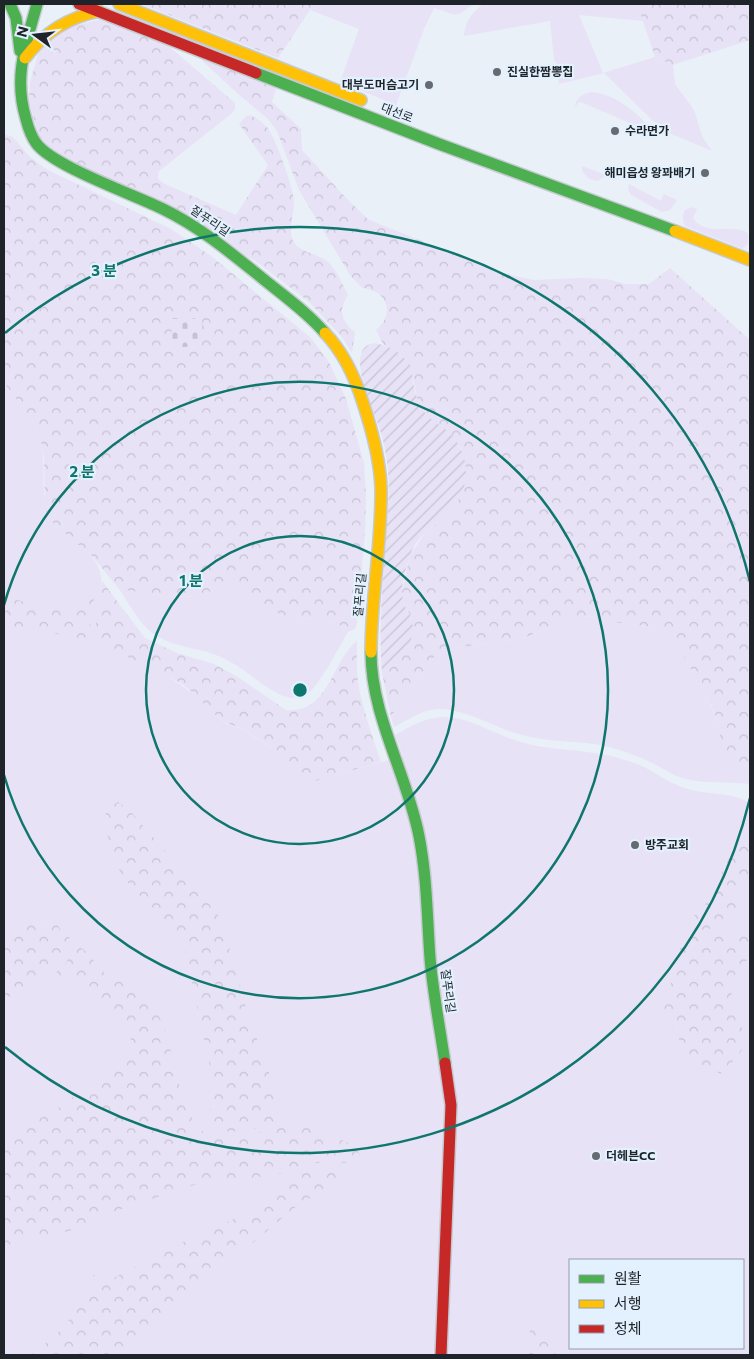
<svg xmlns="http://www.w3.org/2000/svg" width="754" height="1359" viewBox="0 0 754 1359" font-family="Commissioner,'Noto Sans KR',sans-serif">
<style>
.grass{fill:#e8e2f6;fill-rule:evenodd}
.forest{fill:url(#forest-crowns)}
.cemetery{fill:url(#cemetery-stones)}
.garden{fill:url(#garden-furrows)}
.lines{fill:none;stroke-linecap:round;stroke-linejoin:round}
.fast-casing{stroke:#c4cad0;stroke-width:14}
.slow-casing{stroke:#c4cad0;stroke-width:14}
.jam-casing{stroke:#c4cad0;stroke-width:14}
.fast{stroke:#4caf50;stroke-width:11}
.slow{stroke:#ffc107;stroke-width:11}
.jam{stroke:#c62828;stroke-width:11}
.ring{fill:none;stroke:#0f766e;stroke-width:2.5}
.poi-dot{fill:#656b71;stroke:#e3f0fd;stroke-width:2}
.labels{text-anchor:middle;stroke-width:4.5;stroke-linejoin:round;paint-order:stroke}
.poi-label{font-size:12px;font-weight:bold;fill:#1e2429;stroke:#e3f0fd;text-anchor:start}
.street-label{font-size:12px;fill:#1e2429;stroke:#e3f0fd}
.centre{fill:#0f766e;stroke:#e3f0fd;stroke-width:2.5}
.ring-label{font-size:15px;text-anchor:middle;font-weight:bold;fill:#0f766e;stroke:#e3f0fd;stroke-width:4.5;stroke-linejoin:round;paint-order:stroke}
</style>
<defs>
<pattern id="forest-crowns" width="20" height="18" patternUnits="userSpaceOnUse" patternTransform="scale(1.25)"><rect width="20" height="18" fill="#e8e2f6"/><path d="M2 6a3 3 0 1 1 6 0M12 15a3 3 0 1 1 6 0" fill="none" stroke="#c7c2d3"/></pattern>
<pattern id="cemetery-stones" width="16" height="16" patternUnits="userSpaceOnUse" patternTransform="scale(1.25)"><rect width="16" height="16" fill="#e8e2f6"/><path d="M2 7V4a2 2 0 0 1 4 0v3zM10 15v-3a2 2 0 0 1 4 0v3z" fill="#c7c2d3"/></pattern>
<pattern id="garden-furrows" width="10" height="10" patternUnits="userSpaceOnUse" patternTransform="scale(1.25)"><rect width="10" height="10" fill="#e8e2f6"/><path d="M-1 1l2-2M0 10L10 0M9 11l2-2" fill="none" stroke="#c7c2d3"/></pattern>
</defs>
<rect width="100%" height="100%" fill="#e9f0f7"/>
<g class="grass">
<path d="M 314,4 L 473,4 C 455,20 455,14 434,8 L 424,29 L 396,105 L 340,82 L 359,29 L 310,10 Z"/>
<path d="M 483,4 L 637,4 L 643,21 L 579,15 L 603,73 L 655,57 L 673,65 L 675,84 L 694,110 L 702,136 L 712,151 L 669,133 L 652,120 L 604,73 L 559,84 L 556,63 L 554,59 L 550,21 L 464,36 C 466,20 470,15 483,4 Z"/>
<path d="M 592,92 C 620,95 639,116 658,135 L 583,103 L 579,102 L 575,107 C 576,97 583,94 592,92 Z"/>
<polygon points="582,166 606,175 598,181 589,179 582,171"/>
<polygon points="629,184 661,201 664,194 677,200 670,210 662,212 631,195 628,189"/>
<path d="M 692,207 L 697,209 L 693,218 C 705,238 739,222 748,234 L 748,243 L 743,249 L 685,226 C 682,220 682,215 685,210 Z"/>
<path d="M 4,383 C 17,400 34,417 40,437 C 48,465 37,499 54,524 C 58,528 64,532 69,536 C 96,560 104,562 101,600 L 171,678 L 202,700 L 216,716 L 227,724 L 240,728 L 281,754 L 298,766 L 312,782 L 403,756 L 395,735 C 411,726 426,717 445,717 C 472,718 495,735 521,742 C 550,751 582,749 611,756 C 622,759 634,762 644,767 C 659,775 671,784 688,789 C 706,795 737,792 750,804 L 750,1355 L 4,1355 L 4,1000 L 43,976 L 56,967 L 69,937 C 59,933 59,928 57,918 L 4,932 ZM 570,1260 L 743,1260 L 743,1348 L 570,1348 Z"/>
<path d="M 217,587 L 242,587 L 282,616 L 324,620 L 340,625 L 348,632 C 340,645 316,693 303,697 C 281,704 254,676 236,665 C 230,662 222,657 216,655 C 192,646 173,648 151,632 C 138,622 129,603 119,589 L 163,596 L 201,597 Z"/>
<path d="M 577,616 L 597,617 L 614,622 L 651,627 L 667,638 L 683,655 L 699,682 L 720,726 L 720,738 L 734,762 L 750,768 L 750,784 C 727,781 701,785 679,777 C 669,773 661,767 652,763 C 638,756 624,751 609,747 C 581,740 551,743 522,735 C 494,728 470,710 439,709 C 423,709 408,720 394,727 L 391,717 L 402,699 L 435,656 L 453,648 L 521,639 Z"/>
</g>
<g class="forest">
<polygon points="141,4 314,4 278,58"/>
<polygon points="637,4 750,4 750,40 673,65 655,57"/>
<path d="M 99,20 L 165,43 L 235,103 L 235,109 L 231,114 L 158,172 L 158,179 L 165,184 L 236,215 L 268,165 L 239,124 L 246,116 L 251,115 C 257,119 262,122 267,127 C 275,137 294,189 294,202 C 294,214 288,230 293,241 C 299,253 318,253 328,262 C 337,270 342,284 348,295 C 338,309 341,322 355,332 L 352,353 L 342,337 L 308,301 L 254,260 L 52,151 L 39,136 L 29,102 L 30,82 L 38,54 L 59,29 Z"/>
<path d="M 196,55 L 277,86 L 272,102 L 301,129 L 302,150 L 348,200 L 369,220 L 505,274 L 534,280 L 580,278 L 607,279 L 626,284 L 649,284 L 670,268 L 750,340 L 750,768 L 734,762 L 725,754 L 720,738 L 720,726 L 711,705 L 683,655 L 667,638 L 651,627 L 614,622 L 597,617 L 577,616 L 521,639 L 453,648 L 435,656 L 402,699 L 391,717 L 382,673 L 392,667 L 412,619 L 403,601 L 402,591 L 410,555 L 426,532 L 450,512 L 464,488 L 466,469 L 461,448 L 425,414 L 418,402 L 411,367 L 402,356 L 383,344 L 376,330 C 396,314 387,290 362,288 L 350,275 L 299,190 L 277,131 L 268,119 L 238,94 Z"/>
<polygon points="4,134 13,137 30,157 46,169 171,229 211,256 310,337 329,362 346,399 364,463 366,497 365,533 357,623 355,629 348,632 340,625 324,620 282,616 242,588 217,587 201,597 163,596 119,589 93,557 54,524 47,514 45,502 44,457 40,436 33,421 4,383"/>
<path d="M 102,581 L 145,638 L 177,653 L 214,664 L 238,677 L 286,710 C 329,714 331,662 357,641 C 357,657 356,672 359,688 C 364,713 373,738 381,762 L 312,782 C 292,760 268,745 242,729 C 237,726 230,725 225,722 C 209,712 198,695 182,684 C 155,667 123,656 95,643 C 94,622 101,602 102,581 Z"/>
<path d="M 95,592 L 88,640 L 86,641 L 49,632 L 4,630 L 4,595 C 35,606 69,621 95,592 Z"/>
<path d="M 118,802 L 130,811 L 170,856 L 198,884 L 216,909 L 233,959 L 247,1011 L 276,1092 L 275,1123 C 254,1129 222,1140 204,1121 L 211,1108 L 213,1093 L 210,1067 L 184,945 C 168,915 139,901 121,873 C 114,862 111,847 107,834 C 103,818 103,810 118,802 Z"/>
<path d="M 750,839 L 750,874 L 738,884 L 738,898 L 746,901 C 728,918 716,937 688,927 L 687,922 L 704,907 L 735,847 L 739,841 Z"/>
<path d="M 57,918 C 59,928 59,933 69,937 L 70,939 C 68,971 27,986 4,1000 L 4,932 Z"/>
<path d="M 725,930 L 750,932 L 750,959 C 733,965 729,990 733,1006 C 736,1019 749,1033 743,1047 C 740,1057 727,1066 720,1074 C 710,1066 703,1062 691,1067 C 688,1052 678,1037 669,1024 C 664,1016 658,1011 657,1000 L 666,1003 L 684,933 L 700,936 Z"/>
<path d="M 76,947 C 88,947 96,967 106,974 C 116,980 129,980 137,987 C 174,1020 168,1064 187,1105 C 190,1113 193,1122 199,1128 C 225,1153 262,1126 291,1126 C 308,1126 326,1133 342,1140 C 350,1144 359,1148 360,1157 L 357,1161 L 353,1163 L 321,1162 L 275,1175 L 194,1185 L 116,1211 L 98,1220 L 93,1225 L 57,1234 L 32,1238 L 4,1246 L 4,1144 L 27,1126 L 60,1107 L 122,1059 C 146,1026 117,1011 92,996 C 70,982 79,975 48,980 L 65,964 Z"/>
<path d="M 339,1166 L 344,1167 L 350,1172 L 337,1184 L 299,1204 L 254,1242 L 180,1294 L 119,1355 L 30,1355 C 63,1332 79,1312 94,1274 L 98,1283 L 102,1284 L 191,1238 L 252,1211 L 274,1194 C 274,1188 274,1185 268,1182 C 292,1179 314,1168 339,1166 Z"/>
<path d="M 539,1325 C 555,1328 553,1342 556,1355 L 522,1355 L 529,1347 L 530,1329 L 533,1326 Z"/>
</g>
<polygon class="cemetery" points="172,318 194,318 202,322 206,335 198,346 171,348"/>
<path class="garden" d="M 374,343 C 385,345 396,349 404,358 C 406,360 409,364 411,367 C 413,371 412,377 413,382 C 415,393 418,404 425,413 C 432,421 441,426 449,432 C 459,442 465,456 466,469 C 467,521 419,520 409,559 C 405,572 400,586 403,600 C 404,607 410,613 412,620 C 416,643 401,663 382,673 C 378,626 383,579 386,532 C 388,507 391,482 386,456 C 385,446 382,436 379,427 C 374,409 342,348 374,343 Z"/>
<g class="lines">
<g class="fast-casing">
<g id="fast">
<polyline points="10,4 16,18 20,51"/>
<path d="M 37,4 C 26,45 13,76 26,119 C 28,127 31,136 36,143 C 52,166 135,195 163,209 C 200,227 231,253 262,278 C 284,296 307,312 325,333"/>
<polyline points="256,73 439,144 675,231"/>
<path d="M 371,652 C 371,716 407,774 419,836 C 427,877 427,916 430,958 C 433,993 440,1028 445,1063"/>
</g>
</g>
<g class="slow-casing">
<g id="slow">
<polyline points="119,4 361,100"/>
<path d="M 25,58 C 45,32 67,18 99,11"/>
<polyline points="675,231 750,260"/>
<path d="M 325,333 C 344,353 355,377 363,403 C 372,430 380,460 381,488 C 382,543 371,597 371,652"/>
</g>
</g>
<g class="jam-casing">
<g id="jam">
<polyline points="79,4 256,73"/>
<polyline points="441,1355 451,1105 445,1063"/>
</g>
</g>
<use href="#fast" class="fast"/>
<use href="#slow" class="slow"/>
<use href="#jam" class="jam"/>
</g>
<g class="ring">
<circle cx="300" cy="690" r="154"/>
<path d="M4 605A308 308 0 1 1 4 775"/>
<path d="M750 798A463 463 0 0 1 5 1047M5 333A463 463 0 0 1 750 582"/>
</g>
<g class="poi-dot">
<circle cx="497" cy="72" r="5"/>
<circle cx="429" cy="85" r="5"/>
<circle cx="615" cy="131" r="5"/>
<circle cx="705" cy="173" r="5"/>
<circle cx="635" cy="845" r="5"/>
<circle cx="596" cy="1156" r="5"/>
</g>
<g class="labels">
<g class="poi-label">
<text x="507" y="76">진실한짬뽕집</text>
<text x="419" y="89" text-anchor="end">대부도머슴고기</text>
<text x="625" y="135">수라면가</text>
<text x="695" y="177" text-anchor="end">해미읍성 왕꽈배기</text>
<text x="645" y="849">방주교회</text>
<text x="606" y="1160">더헤븐CC</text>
</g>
<g class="street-label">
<text transform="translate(397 113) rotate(21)" y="4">대선로</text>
<text transform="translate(210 221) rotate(34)" y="4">잘푸리길</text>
<text transform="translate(360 595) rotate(-85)" y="4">잘푸리길</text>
<text transform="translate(448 991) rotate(82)" y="4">잘푸리길</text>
</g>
</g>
<circle cx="300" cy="690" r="8" class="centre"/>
<g class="ring-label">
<text x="104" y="276">3 분</text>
<text x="82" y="477">2 분</text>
<text x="191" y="586">1 분</text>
</g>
<rect width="754" height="1359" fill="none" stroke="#1e2429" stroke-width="10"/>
<rect x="569" y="1259" width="175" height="90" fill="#e3f0fd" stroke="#949ea8"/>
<rect x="579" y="1275" width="25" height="8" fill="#4caf50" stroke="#949ea8"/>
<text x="614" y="1284" font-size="15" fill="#1e2429">원활</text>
<rect x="579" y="1300" width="25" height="8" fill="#ffc107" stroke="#949ea8"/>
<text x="614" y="1309" font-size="15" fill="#1e2429">서행</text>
<rect x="579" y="1325" width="25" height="8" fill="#c62828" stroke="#949ea8"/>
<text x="614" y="1334" font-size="15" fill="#1e2429">정체</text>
<g transform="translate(35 35) rotate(285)" stroke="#e3f0fd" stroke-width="4" paint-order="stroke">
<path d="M0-4L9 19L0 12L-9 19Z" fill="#1e2429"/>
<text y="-8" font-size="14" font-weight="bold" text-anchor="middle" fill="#1e2429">N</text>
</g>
</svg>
